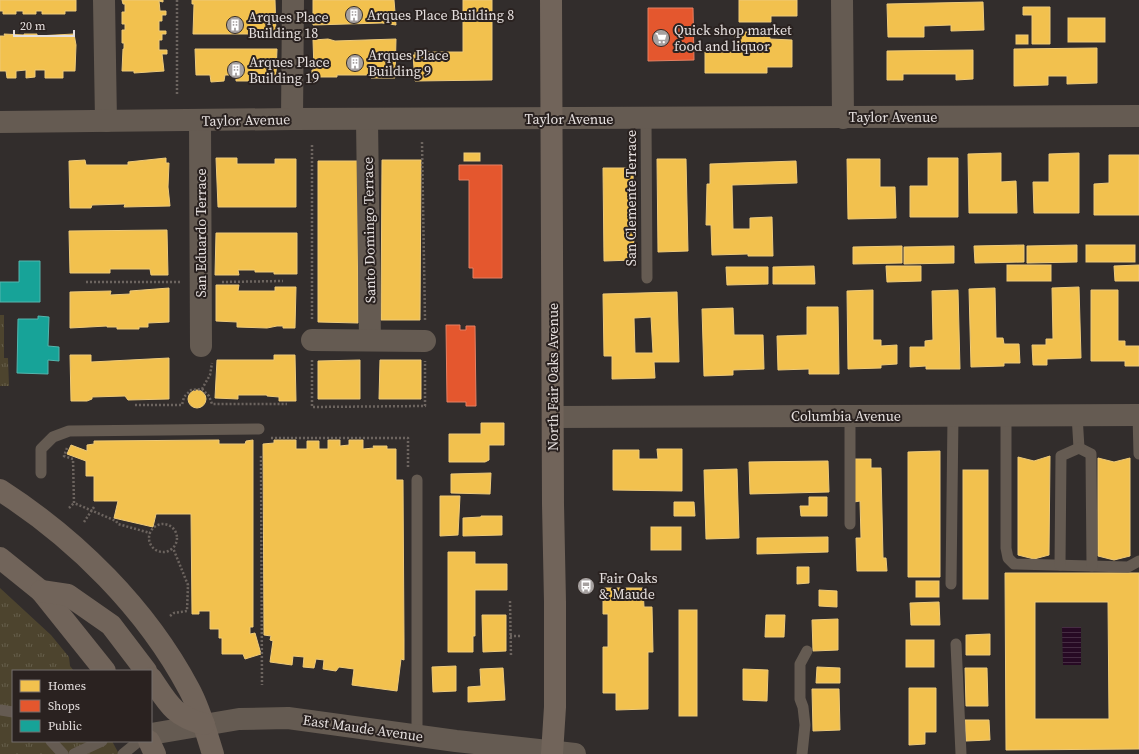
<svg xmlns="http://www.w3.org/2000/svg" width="1139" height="754" viewBox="0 0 1139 754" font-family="'Source Serif 4',serif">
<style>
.park{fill:url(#park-tufts)}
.water{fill:url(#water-rules)}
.homes{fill:#f2c14e;stroke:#eeca79;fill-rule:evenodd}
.shops{fill:#e4572e;stroke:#e48063}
.public{fill:#17a398;stroke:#55b5ad}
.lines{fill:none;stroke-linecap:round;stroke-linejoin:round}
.path{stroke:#6c645f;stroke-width:2.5;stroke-dasharray:2 2;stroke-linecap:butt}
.service{stroke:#655b52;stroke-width:11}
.minor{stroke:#655b52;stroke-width:22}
.tertiary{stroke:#655b52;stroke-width:22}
.secondary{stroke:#71645a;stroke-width:22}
.labels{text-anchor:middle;stroke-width:4;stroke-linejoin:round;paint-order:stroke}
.poi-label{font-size:14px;fill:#e5dfde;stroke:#2a2220;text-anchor:start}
.street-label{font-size:14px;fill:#e5dfde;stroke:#2a2220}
</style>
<defs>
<pattern id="park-tufts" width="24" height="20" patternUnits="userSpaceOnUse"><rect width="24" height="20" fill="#4d442e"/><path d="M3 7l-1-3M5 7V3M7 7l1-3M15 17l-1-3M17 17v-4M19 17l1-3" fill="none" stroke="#665f4c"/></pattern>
<pattern id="water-rules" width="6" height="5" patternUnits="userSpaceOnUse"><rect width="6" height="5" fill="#270a24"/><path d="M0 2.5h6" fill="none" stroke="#462d43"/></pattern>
</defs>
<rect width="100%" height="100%" fill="#322d2c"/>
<g class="park">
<polygon points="0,315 4,315 4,358 8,358 9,386 0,386"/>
<polygon points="0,588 51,635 69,657 70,666 74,671 13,671 13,741 112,741 119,754 0,754"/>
</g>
<polygon class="water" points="1062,627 1081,627 1081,665 1063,665"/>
<g class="homes">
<polygon points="0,0 76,0 76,11 65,11 65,14 42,14 42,11 36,11 36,14 23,14 23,11 16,11 16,14 3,14 3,11 0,11"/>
<polygon points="122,0 163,0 163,2 159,1 160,11 166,11 166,15 162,15 162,21 159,21 159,31 166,31 166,34 162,34 162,40 159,40 159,50 167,50 167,54 162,54 164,71 134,73 134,71 122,71 123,49 124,49 124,43 122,43 122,30 125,30 125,24 122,24 122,12 125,12 125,4 123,4"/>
<polygon points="192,0 275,0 276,34 193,34 194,4 192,4"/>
<polygon points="313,0 394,0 396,25 382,23 313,25"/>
<polygon points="463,0 492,0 492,80 415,81 413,55 415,55 415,52 463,52"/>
<polygon points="739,0 797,0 797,16 771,16 771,22 739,22"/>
<polygon points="983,2 984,30 951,31 951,25 924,26 924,37 888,37 887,4"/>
<polygon points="1023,7 1050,7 1050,44 1032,44 1032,15 1023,15"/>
<rect x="1068" y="18" width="37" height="24"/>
<polygon points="735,32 769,32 770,39 792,40 792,67 767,67 767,73 705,73 705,52 735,52"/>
<polygon points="4,34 24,35 24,34 37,34 37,36 74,34 76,45 75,71 63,71 63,78 45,78 45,70 35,70 35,77 26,78 26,70 16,71 16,78 7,78 6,71 0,71 0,36 5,36"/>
<rect x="1016" y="35" width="12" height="9"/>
<polygon points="328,39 335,41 396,39 395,78 371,78 371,75 337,75 337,77 317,77 317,80 312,80 312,70 314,70 313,40"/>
<polygon points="1097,48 1097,83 1067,84 1067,76 1048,76 1048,85 1014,86 1014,49"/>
<polygon points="195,49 277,49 276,75 262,75 261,81 236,81 236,75 225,75 224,81 211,82 210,75 196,75"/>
<polygon points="973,50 973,79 956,80 956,74 903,74 903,80 887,80 887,51"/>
<rect x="464" y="153" width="16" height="8"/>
<polygon points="1001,153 1001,182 1016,181 1017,213 969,213 968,154"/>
<polygon points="1079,153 1079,213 1034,213 1033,182 1049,182 1049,154"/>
<polygon points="1109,155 1139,155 1139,215 1094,215 1094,184 1109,183"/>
<polygon points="166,158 166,163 169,163 168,187 170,206 124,207 125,204 92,205 91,208 70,208 69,161 85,160 86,165 128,165 128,162"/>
<polygon points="216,158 237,158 237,164 275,164 275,159 296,159 296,207 218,207"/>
<polygon points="928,158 958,158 958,217 910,217 910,186 928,186"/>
<polygon points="657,159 686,159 688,251 658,252"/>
<polygon points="847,159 880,159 880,187 895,187 896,218 848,219"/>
<polygon points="382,160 421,160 420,320 381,320"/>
<polygon points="318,161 358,161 358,323 318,322"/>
<polygon points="796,161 797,183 732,185 733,229 750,229 750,218 772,217 773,256 748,256 748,254 712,255 711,225 706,225 707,184 710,184 710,164"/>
<polygon points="603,168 633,168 634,260 604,261"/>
<polygon points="167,230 168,275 151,275 150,269 110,269 110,273 70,273 69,231"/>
<polygon points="216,233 297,233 297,274 274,274 274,272 255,272 255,270 238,270 239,275 215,275"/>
<polygon points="1024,245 1024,262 975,263 974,246"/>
<polygon points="1077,245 1077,262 1027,263 1027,246"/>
<rect x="1086" y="245" width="49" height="17"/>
<polygon points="902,246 902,263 853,264 853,247"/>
<polygon points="954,246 954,263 904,264 904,247"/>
<rect x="1007" y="265" width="44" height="16"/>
<polygon points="1139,265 1139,281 1115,281 1114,266"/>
<polygon points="814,266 815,284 773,284 773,267"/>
<polygon points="886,266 921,266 921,281 887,282"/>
<polygon points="726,267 768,267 768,284 727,285"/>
<polygon points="216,285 239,285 238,291 275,291 275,287 296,287 295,328 283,328 283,326 277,326 267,328 237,327 237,322 216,321"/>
<polygon points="1079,287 1081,358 1047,359 1047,365 1033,365 1032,345 1046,345 1046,339 1053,339 1052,288"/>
<polygon points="169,288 169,322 148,323 148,327 139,327 139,329 117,329 117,327 107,327 107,326 70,328 70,292 111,291 110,295 130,294 130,291"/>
<polygon points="995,288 996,338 1003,338 1004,344 1019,344 1020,363 1004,363 1004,366 971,367 969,289"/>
<polygon points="873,290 873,340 881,340 881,346 897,345 897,364 881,365 881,368 848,369 847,291"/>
<polygon points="958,290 960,369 926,369 926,366 910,367 910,347 925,347 925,341 933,340 932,291"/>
<polygon points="1091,290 1118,290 1118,341 1125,341 1125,346 1139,346 1139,366 1125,366 1125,361 1091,361"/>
<path d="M 677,292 L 679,362 L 654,362 L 655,378 L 612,379 L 612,356 L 604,356 L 603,294 ZM 651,317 L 653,353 L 635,353 L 634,318 Z"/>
<polygon points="807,307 838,307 839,374 809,374 809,369 778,370 777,336 807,335"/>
<polygon points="733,308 734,335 763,335 764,369 733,370 733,375 704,376 702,309"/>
<polygon points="70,355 91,355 91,362 169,358 169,399 128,400 125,396 92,397 92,399 87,401 71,401"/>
<polygon points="274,355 295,355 296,401 279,401 279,397 267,396 267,395 238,395 238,399 215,398 217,360 274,360"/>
<polygon points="360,360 360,399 318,399 318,361"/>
<polygon points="380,360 421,360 421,399 379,399"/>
<circle cx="197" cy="399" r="9"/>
<polygon points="481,423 504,423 504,445 489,445 489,460 485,462 449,462 449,434 481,434"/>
<polygon points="219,440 219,444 245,444 246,441 253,440 253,627 250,627 250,634 255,633 261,654 245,659 243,654 222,654 222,638 219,638 219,629 210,629 210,611 199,611 199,614 192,614 191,514 156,514 153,527 114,518 118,501 94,501 94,476 86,476 86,461 67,454 71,445 87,451 87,445 94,444 94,441"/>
<polygon points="274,440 296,440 296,449 307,449 307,441 319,441 319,449 328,449 328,440 340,440 340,446 349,445 349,440 363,440 363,449 374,448 373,446 387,446 387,449 396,449 396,480 403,480 404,640 404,660 401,659 397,691 352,685 354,669 339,667 336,671 323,669 324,660 316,659 314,668 303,667 304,657 293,656 292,665 270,662 273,641 270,640 271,636 264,635 263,444 274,443"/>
<polygon points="657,449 682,449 682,491 613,490 613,450 639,450 639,459 658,459"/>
<polygon points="940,451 940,577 908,577 908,452"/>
<polygon points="1050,456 1049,555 1034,559 1018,555 1018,457 1034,461"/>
<polygon points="1098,458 1114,462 1130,458 1130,556 1114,560 1098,556"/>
<polygon points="853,459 871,459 871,468 881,468 883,558 886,558 887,571 857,571 856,538 861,538 860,501 854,502"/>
<polygon points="828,461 829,492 750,494 749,462"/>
<polygon points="737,469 739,538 706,539 704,470"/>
<rect x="963" y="470" width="25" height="129"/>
<polygon points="491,473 490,494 451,493 451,474"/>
<polygon points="440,496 460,496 458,535 440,536"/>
<polygon points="809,497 827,497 827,516 801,516 800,506 809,506"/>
<polygon points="674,502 694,502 695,516 674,516"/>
<polygon points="481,516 502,516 502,535 463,536 463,518 481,517"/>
<rect x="651" y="527" width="30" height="23"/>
<polygon points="828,537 828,552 757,554 757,538"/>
<polygon points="448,552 475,552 475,564 507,564 507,590 475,590 475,636 473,636 473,652 448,652"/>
<polygon points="797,567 809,567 809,583 797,584"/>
<path d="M 1005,573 L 1139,573 L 1139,749 L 1006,750 ZM 1035,602 L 1108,602 L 1109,719 L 1035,719 Z"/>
<rect x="916" y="581" width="23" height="16"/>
<polygon points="603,588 643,588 644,607 652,607 653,652 648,652 648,709 616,710 616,693 603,693 603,647 608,647 608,614 603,614"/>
<polygon points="819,590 837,591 837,607 819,606"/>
<polygon points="939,602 940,625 911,625 910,603"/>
<rect x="679" y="610" width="18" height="106"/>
<polygon points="482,615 506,615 506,651 483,652"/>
<polygon points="766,615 785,615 784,637 765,637"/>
<polygon points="838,619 838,650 813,651 812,620"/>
<polygon points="990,634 990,655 966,655 966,635"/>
<rect x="906" y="640" width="28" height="27"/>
<polygon points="456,666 456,691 433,692 432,667"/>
<polygon points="817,667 840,668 840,683 816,683"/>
<polygon points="503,668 505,700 468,702 468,687 481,686 480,669"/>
<polygon points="965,668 987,668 988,706 966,706"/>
<polygon points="743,669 768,670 767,701 743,700"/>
<polygon points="909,688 936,688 936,732 925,732 925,744 909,745"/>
<polygon points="812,689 839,689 840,730 813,731"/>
<polygon points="965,720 989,720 990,740 966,741"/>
</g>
<g class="shops">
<polygon points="648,8 693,8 694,60 648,61"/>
<polygon points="459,165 502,165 502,278 473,278 473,268 469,268 469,180 459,180"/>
<polygon points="446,325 460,325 460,330 466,330 466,326 475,326 476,406 466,406 466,402 447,402"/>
</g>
<g class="public">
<polygon points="19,261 40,261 40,302 0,302 0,282 19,282"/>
<polygon points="38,316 49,317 48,346 59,347 59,361 48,360 48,374 17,373 18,319 38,319"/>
</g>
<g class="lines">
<g class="path">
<polyline points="177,0 177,94"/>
<polyline points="422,142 425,320"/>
<polyline points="86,282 181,282"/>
<polyline points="222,282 283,281"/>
<polyline points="312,319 312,143"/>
<polyline points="312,360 312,407 425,406 425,361"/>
<polyline points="202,389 209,396 212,404 287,404"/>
<polyline points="135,405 182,405 184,397 191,390 202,389 210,375 212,363"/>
<polyline points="271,438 408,438 408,469"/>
<polyline points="67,448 64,456 73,459 74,503 116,521 118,524 150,533"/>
<polyline points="261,456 262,685"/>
<polyline points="69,508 74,503"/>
<polyline points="84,522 94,507"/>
<circle cx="163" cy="538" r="14"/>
<polyline points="510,601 511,657"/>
<polyline points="170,616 174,613 187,611 188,585 173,548"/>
<polyline points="510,636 521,636"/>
</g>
<g class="service">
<polyline points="646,119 647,278"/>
<polyline points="1077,415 1079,448"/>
<polyline points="1138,415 1139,454"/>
<polyline points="1006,416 1006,548 1008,558 1014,564 1128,567 1139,561"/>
<polyline points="1079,448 1091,454 1092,566"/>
<polyline points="41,473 41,449 53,437 69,431 259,429"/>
<polyline points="417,480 417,735"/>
<polyline points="850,524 850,416"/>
<polyline points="1060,565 1061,456 1079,448"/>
<polyline points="951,584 953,416"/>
<polyline points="956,644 961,754"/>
<polyline points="0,710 13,712"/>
<polyline points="51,741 63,754"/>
<polyline points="74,754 102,741"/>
<polyline points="123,754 139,741"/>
<polyline points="802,754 805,725 803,707 800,699 800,664 807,651"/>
</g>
<g class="minor">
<polyline points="104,0 106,121"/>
<polyline points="842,0 843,118"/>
<polyline points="292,119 293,0"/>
<polyline points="367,120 370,340"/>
<polyline points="200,121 201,346"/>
<polyline points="0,122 292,119 1139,116"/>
<polyline points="312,340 425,341"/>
<polyline points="553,417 1139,415"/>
</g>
<polyline class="tertiary" points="151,734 239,719 288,718 456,741 575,754"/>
<g class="secondary">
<polyline points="551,0 553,504 555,602 555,707 552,754"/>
<path d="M 0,490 C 76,539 146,608 189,689 C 200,709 206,732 213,754"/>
<polyline points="0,558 41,591 105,671"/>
<polyline points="41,591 68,595 111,625 146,671"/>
<path d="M 151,678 C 168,703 173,716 204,724"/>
<polyline points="149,741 155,754"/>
</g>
</g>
<defs>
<g id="building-disc" transform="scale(0.9)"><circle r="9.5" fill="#a6a1a0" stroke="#2a2220"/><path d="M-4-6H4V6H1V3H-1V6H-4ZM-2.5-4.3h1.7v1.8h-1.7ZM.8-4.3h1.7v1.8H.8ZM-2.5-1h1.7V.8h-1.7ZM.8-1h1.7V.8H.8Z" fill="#fff"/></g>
<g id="supermarket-disc" transform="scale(0.9)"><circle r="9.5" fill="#a6a1a0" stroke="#2a2220"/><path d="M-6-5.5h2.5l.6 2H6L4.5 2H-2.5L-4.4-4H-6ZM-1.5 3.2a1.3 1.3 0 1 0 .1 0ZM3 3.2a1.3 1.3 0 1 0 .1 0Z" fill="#fff"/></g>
<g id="bus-disc" transform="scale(0.9)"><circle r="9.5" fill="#a6a1a0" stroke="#2a2220"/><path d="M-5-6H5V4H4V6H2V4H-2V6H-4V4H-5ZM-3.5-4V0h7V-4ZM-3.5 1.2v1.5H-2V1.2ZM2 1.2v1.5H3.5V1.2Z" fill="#fff"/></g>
</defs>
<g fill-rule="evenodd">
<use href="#building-disc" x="354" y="15"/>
<use href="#building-disc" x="235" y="25"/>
<use href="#supermarket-disc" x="661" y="38"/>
<use href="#building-disc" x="355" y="63"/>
<use href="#building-disc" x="236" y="70"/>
<use href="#bus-disc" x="586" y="586"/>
</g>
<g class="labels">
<g class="poi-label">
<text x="367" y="20">Arques Place Building 8</text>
<text x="248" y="22">Arques Place<tspan x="248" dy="16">Building 18</tspan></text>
<text x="674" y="35">Quick shop market<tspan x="674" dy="16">food and liquor</tspan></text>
<text x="368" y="60">Arques Place<tspan x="368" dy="16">Building 9</tspan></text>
<text x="249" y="67">Arques Place<tspan x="249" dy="16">Building 19</tspan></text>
<text x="599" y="583">Fair Oaks<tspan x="599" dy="16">&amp; Maude</tspan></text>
</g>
<g class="street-label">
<text x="893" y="122">Taylor Avenue</text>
<text x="569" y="124">Taylor Avenue</text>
<text transform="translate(246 120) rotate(-1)" y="5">Taylor Avenue</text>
<text transform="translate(631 198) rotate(-90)" y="5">San Clemente Terrace</text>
<text transform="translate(369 230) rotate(-91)" y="5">Santo Domingo Terrace</text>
<text transform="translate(201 233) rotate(-90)" y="5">San Eduardo Terrace</text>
<text transform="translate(553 377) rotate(-90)" y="5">North Fair Oaks Avenue</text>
<text x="846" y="421">Columbia Avenue</text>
<text transform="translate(363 728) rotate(8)" y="5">East Maude Avenue</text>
</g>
</g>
<rect x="12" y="670" width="140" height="72" fill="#2a2220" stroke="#756e6c"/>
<rect x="20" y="680" width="20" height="12" fill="#f2c14e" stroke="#756e6c"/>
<text x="48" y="690" font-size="12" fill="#e5dfde">Homes</text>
<rect x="20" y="700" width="20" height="12" fill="#e4572e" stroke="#756e6c"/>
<text x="48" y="710" font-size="12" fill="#e5dfde">Shops</text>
<rect x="20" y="720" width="20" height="12" fill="#17a398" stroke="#756e6c"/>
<text x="48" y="730" font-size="12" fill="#e5dfde">Public</text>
<path d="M14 30v6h60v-6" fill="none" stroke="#e5dfde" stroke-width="2"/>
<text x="20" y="30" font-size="12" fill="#e5dfde" stroke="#2a2220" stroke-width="3" paint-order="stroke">20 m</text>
</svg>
